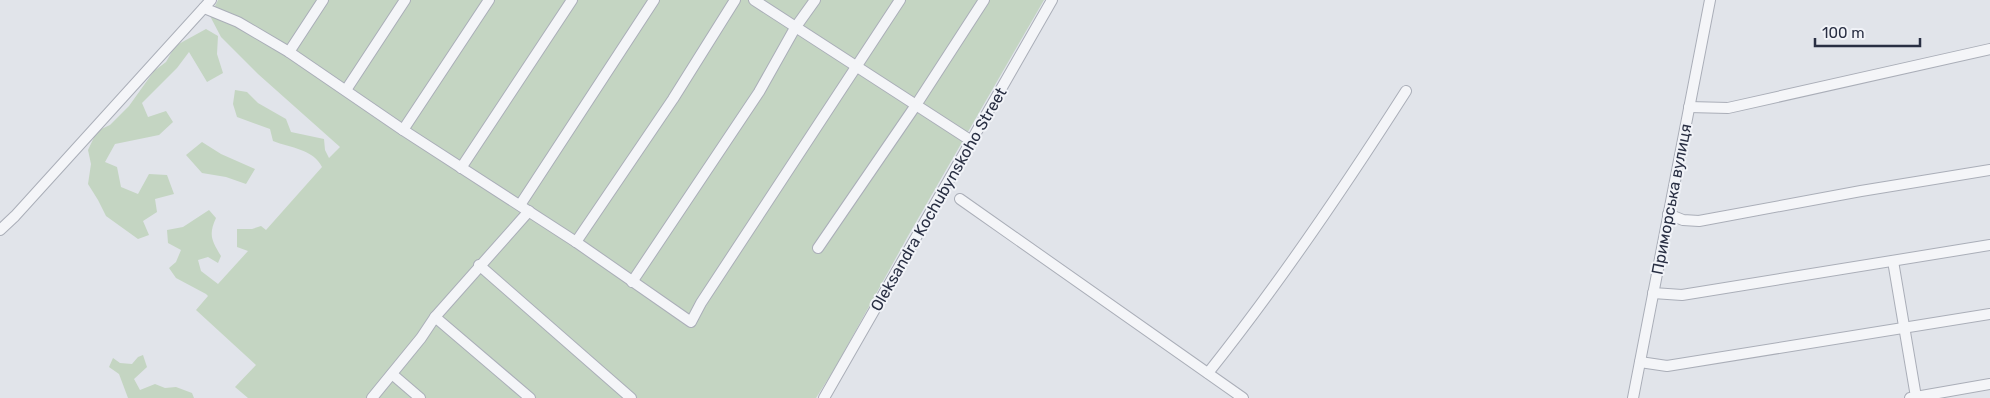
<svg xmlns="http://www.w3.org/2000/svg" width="1990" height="398" viewBox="0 0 1990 398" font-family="Rubik,sans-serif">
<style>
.green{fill:#c4d5c2}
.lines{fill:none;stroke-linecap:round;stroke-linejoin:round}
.minor-casing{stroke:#aaaeb8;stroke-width:12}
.minor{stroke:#f4f5f8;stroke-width:10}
.labels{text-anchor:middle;stroke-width:4;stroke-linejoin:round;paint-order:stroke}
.street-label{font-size:16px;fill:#292f43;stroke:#f1f3f8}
</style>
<rect width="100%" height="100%" fill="#e1e4ea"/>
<g class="green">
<path d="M 218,0 L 1044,0 L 908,236 L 835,368 L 816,398 L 248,398 L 235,387 L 256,365 L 196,310 L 208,296 L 206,294 L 176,278 L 169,268 L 176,262 L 181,250 L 168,243 L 167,230 L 183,227 L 209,210 L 216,218 C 208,235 212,241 221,256 L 218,263 L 208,257 L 198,260 L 201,271 L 218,284 L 248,251 L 237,247 L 237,229 L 252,229 L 261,226 L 266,230 L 322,167 C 313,149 291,148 273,141 L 270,129 L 237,117 L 233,104 L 235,90 L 247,92 L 258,103 L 286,119 L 291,132 L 324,139 L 325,150 L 329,158 L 340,147 L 258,74 L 221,37 L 210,16 Z"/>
<polygon points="206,29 218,36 217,54 223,73 207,82 189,52 177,68 142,103 148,117 166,111 173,122 159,135 115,144 105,162 117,167 121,187 138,194 149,174 167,175 174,194 155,199 157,212 143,221 149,235 138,239 106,216 98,200 88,184 91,164 88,150 97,131 110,125 129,106 154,71 166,62 175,46"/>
<polygon points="202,142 221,154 255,169 246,184 226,177 202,173 186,155"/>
<polygon points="143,355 147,367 134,379 140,390 155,384 165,388 176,387 192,393 194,398 128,398 119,374 109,367 113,358 120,363 132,364 138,357"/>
</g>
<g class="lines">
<g class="minor-casing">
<g id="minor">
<polyline points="754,0 970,140"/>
<polyline points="204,8 238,22 289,52 403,130 576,242 691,322 701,303 900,0"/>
<polyline points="289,52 323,0"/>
<polyline points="346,90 405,0"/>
<polyline points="1689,107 1728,108 1990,49"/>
<polyline points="403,130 489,0"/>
<polyline points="461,168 572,0"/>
<polyline points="960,199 1243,398"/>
<polyline points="520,205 654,0"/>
<polyline points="1668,214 1683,220 1699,221 1861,191 1990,170"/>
<polyline points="0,230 15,216 211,0"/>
<polyline points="576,242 673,99 735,0"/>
<polyline points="818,248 916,105 984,0"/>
<polyline points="1893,261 1916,397"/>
<polyline points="479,265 631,398"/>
<polyline points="632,282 759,92 795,28 815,0"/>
<polyline points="1653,293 1682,295 1990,245"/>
<polyline points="435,317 530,398"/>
<polyline points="1640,362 1667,366 1990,314"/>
<path d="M 1208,373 C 1280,283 1344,188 1406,91"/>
<polyline points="392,374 420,398"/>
<polyline points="372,398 421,338 435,317 529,211"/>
<polyline points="824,398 1052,0"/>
<polyline points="1633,398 1710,0"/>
<polyline points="1910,398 1990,384"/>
</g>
</g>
<use href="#minor" class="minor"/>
</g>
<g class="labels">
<g class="street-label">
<text transform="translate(938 199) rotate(-60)" y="6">Oleksandra Kochubynskoho Street</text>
<text transform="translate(1671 199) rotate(-79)" y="6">Приморська вулиця</text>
</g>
</g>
<path d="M1815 38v8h105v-8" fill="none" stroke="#292f43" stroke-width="2.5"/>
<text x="1822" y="38" font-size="15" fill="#292f43" stroke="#f1f3f8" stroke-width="4" paint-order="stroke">100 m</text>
</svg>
